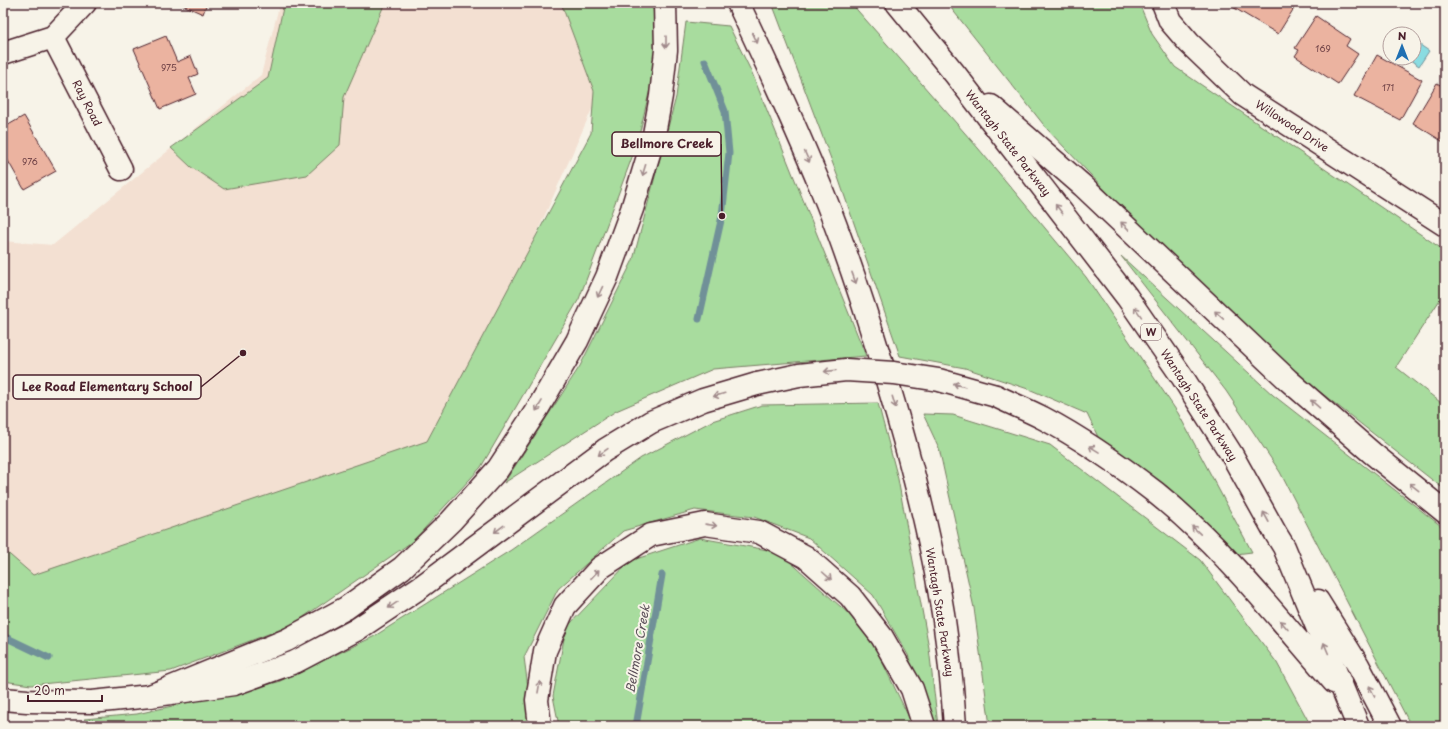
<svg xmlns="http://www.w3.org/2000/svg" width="1448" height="729" viewBox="0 0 1448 729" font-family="'Playpen Sans',sans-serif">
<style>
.built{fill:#f3e0d2}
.green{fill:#a8dc9e;stroke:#797e64}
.water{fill:#8adce1;stroke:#709098}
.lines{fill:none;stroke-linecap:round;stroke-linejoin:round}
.stream{stroke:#709098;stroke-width:7}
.building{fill:#ebb3a0;stroke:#4a1f2b}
.minor-casing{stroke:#4a1f2b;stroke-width:25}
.highway-casing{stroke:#4a1f2b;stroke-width:25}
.minor{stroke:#f7f3e8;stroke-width:22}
.highway{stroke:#f7f3e8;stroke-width:22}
.highway-bridge-casing{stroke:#4a1f2b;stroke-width:25;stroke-linecap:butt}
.highway-bridge{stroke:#f7f3e8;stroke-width:22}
.oneway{stroke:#a0898a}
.labels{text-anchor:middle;stroke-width:4;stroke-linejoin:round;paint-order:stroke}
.number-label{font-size:9px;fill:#724448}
.shield{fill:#f7f3e8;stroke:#7e5f64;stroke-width:1}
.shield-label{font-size:10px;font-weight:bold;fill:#4a1f2b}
.street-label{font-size:11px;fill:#4a1f2b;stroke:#f7f3e8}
.water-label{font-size:12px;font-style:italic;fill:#5a4e58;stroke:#f7f3e8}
.leader{fill:none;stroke:#4a1f2b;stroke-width:1.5}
.callout-dot{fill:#4a1f2b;stroke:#f7f3e8;stroke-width:1.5}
.callout{fill:#f7f3e8;stroke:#4a1f2b;stroke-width:1.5}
.callout-label{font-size:12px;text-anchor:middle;font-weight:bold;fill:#4a1f2b}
</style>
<rect width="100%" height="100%" fill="#f7f3e8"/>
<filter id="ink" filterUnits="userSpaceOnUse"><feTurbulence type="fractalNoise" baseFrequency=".025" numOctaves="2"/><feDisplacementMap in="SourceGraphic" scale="8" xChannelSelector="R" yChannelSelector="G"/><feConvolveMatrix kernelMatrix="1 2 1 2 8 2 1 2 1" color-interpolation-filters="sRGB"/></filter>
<g filter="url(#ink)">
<polygon class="built" points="280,3 568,3 629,26 435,462 3,598 3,241 53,245 261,75"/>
<g class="green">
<polygon points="284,3 385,3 344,97 340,145 307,175 224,189 191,167 171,148 268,78"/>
<polygon points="561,3 653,3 656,63 637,144 579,299 481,467 413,541 292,625 171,671 31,685 3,681 3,549 33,575 427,441 591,133 594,91"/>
<polygon points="772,3 851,3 978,148 1086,277 1178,413 1252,552 1236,554 1169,488 1099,439 1087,414 1031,390 965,368 900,356 839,180"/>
<polygon points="947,3 1139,3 1152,34 1175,67 1445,251 1445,292 1396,367 1445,406 1445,490 1301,377 1146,233 1047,129"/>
<polygon points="686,22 729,26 752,73 866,356 713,369 616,411 504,483 580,366 633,260 676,97"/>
<polygon points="1121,256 1273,395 1445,529 1445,726 1411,726 1280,472 1226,391"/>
<polygon points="878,403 898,479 929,648 938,726 931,726 908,655 873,595 809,538 754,517 695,510 623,531 558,589 524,657 533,726 91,726 84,719 137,714 278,682 373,637 511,550 641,458 712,421 762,405"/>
<polygon points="923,414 953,415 1050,445 1200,560 1277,663 1311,726 990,726 974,608 939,448"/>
<polygon points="700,538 779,552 867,630 913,726 559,726 553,696 566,628 630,561"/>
</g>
<polygon class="water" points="1414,41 1429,51 1419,66 1407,58 1414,58"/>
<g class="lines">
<g class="stream">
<polyline points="699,319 722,216 729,153 725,111 705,61"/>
<polyline points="3,636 49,658"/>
<polyline points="636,726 662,575"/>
</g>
</g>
<g class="building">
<polygon points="178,3 207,3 203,14"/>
<polygon points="1226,3 1292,3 1296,5 1278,34"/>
<polygon points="1316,16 1350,39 1346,46 1358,54 1338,84 1295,56 1299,50 1295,48"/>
<polygon points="166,36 177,62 191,56 198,74 189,78 196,94 160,109 134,49"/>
<polygon points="1377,55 1422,80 1400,120 1354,96"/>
<polygon points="1437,83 1445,88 1445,143 1413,123"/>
<polygon points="24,116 56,171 24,189 3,152 3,128"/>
</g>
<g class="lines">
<g class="minor-casing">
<g id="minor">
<polyline points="1163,3 1170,21 1189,43 1243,95 1445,225"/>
<polyline points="53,37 121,169"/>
<polyline points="3,53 53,37 85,3"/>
</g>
</g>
<g class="highway-casing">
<g id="highway">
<path d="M 738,3 C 767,64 795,125 821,188 C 844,244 863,302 881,361 C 903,432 923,505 937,578 C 946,626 952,678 955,726"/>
<polyline points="897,3 955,74 1127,297 1183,378 1232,455 1276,534 1284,547 1358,726"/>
<polyline points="991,106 1083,186 1288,380 1372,453 1445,512"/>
<path d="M 996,396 C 1012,404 1028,410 1043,418 C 1083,439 1121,466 1156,493 C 1223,547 1278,618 1334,682"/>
<polyline points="1318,601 1358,665 1390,726"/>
<polyline points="150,696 287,640 346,608 402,568 451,521 498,469 538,408 577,341 607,277 632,209 653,140 661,96 666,50 665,3"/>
<polyline points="3,699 27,701 92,702 150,696 234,684 295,662 356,630 422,586 605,450 651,422 703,400 757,384"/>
<polyline points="540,726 537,700 545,651 565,606 600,568 651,535 705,524 759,532 806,557 850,596 882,637 912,689 924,726"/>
</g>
</g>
<use href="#minor" class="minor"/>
<use href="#highway" class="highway"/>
<g class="highway-bridge-casing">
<polyline id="highway-bridge" points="757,384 799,375 846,370 894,373 939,380 996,396"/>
</g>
<use href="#highway-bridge" class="highway-bridge"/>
</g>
<defs><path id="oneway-shaft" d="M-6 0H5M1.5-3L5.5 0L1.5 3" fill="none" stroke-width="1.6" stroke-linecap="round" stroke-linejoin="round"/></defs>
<g class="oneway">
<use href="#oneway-shaft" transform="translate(755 38) rotate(65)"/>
<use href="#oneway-shaft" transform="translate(666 42) rotate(90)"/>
<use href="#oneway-shaft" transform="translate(807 157) rotate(66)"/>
<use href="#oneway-shaft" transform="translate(644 170) rotate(107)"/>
<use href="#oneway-shaft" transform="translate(1059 209) rotate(-128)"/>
<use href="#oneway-shaft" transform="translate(1125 226) rotate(-136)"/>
<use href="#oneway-shaft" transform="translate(854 278) rotate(70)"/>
<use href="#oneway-shaft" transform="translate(600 292) rotate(115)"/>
<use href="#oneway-shaft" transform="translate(1138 312) rotate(-125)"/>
<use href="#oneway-shaft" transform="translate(1219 315) rotate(-137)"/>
<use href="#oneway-shaft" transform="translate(830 371) rotate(174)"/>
<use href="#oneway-shaft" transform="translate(959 385) rotate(-164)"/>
<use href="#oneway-shaft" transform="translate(719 395) rotate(164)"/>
<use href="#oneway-shaft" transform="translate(894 402) rotate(73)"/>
<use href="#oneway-shaft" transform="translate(1315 404) rotate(-139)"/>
<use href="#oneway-shaft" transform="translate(539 406) rotate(121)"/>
<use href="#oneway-shaft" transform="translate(1094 449) rotate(-148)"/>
<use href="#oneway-shaft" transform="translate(603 452) rotate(145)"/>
<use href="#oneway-shaft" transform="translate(1414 487) rotate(-142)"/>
<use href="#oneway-shaft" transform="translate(1266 517) rotate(-119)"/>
<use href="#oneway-shaft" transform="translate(711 525) rotate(8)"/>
<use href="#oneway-shaft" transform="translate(499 529) rotate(143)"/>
<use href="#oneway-shaft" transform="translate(1196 530) rotate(-136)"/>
<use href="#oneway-shaft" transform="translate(595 574) rotate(-47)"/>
<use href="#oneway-shaft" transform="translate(827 576) rotate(42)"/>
<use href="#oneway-shaft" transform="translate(393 605) rotate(146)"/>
<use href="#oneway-shaft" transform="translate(1284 625) rotate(-131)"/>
<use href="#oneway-shaft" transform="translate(1326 648) rotate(-113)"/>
<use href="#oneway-shaft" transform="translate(539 687) rotate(-80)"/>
<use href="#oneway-shaft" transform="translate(1372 691) rotate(-118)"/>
</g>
</g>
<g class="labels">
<g class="number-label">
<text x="1323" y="52">169</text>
<text x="169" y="71">975</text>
<text x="1388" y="91">171</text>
<text x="30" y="165">976</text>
</g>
<rect class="shield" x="1141" y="324" width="20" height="16" rx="3"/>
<g class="shield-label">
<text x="1151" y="336">W</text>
</g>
<g class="street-label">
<text transform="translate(87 103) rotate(63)" y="4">Ray Road</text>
<text transform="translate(1292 126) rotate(33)" y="4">Willowood Drive</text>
<text transform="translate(1008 143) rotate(52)" y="4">Wantagh State Parkway</text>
<text transform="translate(1199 405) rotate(57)" y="4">Wantagh State Parkway</text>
<text transform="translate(940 612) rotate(81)" y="4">Wantagh State Parkway</text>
</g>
<g class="water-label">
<text transform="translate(638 649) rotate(-80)" y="4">Bellmore Creek</text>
</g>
</g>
<path class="leader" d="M722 216L721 144M243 353L201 387"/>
<g class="callout-dot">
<circle cx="722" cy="216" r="4"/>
<circle cx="243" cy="353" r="4"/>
</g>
<g class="callout">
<rect x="612" y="132" width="109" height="24" rx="4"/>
<rect x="13" y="375" width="188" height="24" rx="4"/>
</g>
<g class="callout-label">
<text x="667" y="148">Bellmore Creek</text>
<text x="107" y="391">Lee Road Elementary School</text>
</g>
<rect width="1448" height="729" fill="none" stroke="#f7f3e8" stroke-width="16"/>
<rect x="8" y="8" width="1432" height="713" fill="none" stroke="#4a1f2b" stroke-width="1.5" filter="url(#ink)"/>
<g transform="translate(1402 46)"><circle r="19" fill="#f7f3e8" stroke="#b29e9c"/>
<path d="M0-3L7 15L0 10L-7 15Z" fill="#1f6fb2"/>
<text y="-6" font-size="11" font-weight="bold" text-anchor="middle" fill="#4a1f2b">N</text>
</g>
<path d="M28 695v6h74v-6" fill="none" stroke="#4a1f2b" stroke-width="2"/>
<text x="34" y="695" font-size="12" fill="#4a1f2b" stroke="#f7f3e8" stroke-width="3" paint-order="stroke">20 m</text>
</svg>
